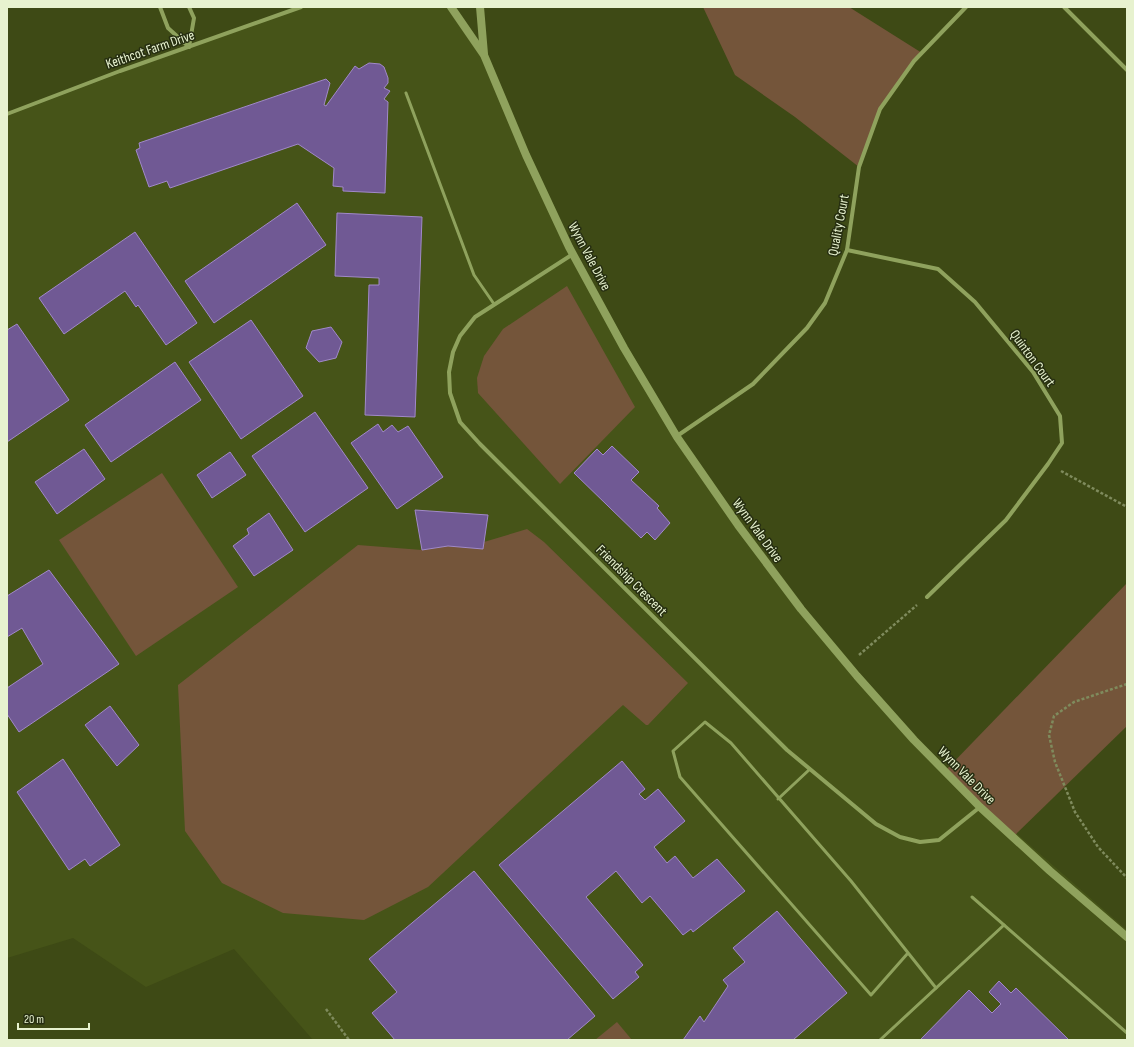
<svg xmlns="http://www.w3.org/2000/svg" width="1134" height="1047" viewBox="0 0 1134 1047" font-family="'Sofia Sans Condensed',sans-serif">
<style>
.built{fill:#465418}
.green{fill:#74553a}
.building{fill:#705994;stroke:#a189c9}
.lines{fill:none;stroke-linecap:round;stroke-linejoin:round}
.path{stroke:#7f8b5d;stroke-width:2.5;stroke-dasharray:3 2;stroke-linecap:butt}
.service{stroke:#8fa25d;stroke-width:3}
.minor{stroke:#8fa25d;stroke-width:4}
.secondary{stroke:#8fa25d;stroke-width:8}
.labels{text-anchor:middle;stroke-width:3;stroke-linejoin:round;paint-order:stroke}
.street-label{font-size:14px;fill:#e7f2cf;stroke:#262e11}
</style>
<rect width="100%" height="100%" fill="#3e4a15"/>
<polygon class="built" points="301,7 449,7 484,55 563,232 688,453 801,609 945,771 1127,930 1127,1040 313,1040 234,949 146,987 73,938 7,958 7,116 189,47"/>
<g class="green">
<polygon points="703,7 849,7 922,53 880,109 859,167 795,117 735,75"/>
<polygon points="567,286 635,407 560,484 478,393 477,378 484,356 503,329"/>
<polygon points="162,473 238,587 136,656 59,540"/>
<polygon points="527,529 544,542 688,683 648,725 646,725 623,705 428,887 364,920 283,913 222,883 185,831 178,685 358,545 422,550 448,546 483,549 484,542"/>
<polygon points="1127,583 1127,726 1013,837 945,771"/>
<polygon points="617,1022 632,1040 595,1040"/>
</g>
<g class="building">
<polygon points="369,63 380,64 384,67 388,78 388,83 384,88 390,91 384,99 388,102 385,193 343,191 343,187 333,186 334,168 298,144 170,188 167,181 149,187 136,150 140,148 139,143 326,79 330,83 324,105 326,106 355,66 359,69"/>
<polygon points="297,203 326,245 214,323 185,281"/>
<polygon points="337,213 422,217 415,417 365,415 369,285 379,285 379,278 335,276"/>
<polygon points="135,232 197,323 166,345 138,305 136,307 125,291 64,334 39,298"/>
<polygon points="251,320 303,396 241,439 189,362"/>
<polygon points="17,324 69,400 7,442 7,330"/>
<polygon points="331,327 342,342 336,358 319,362 306,348 312,331"/>
<polygon points="175,362 201,400 111,462 85,425"/>
<polygon points="315,412 368,488 305,532 252,456"/>
<polygon points="378,424 383,432 392,425 398,432 408,426 443,477 397,509 351,443"/>
<polygon points="612,446 639,472 631,480 659,506 657,508 670,523 655,540 647,532 641,538 574,473 597,449 603,455"/>
<polygon points="84,449 105,479 57,514 35,482"/>
<polygon points="230,452 246,475 212,498 197,475"/>
<polygon points="415,510 488,515 483,549 448,546 422,550"/>
<polygon points="269,513 293,550 254,576 233,546 249,534 247,529"/>
<polygon points="49,570 119,664 19,732 7,714 7,688 43,664 22,628 7,637 7,596"/>
<polygon points="110,706 139,745 117,766 85,725"/>
<polygon points="63,759 120,845 90,866 85,859 69,870 17,792"/>
<polygon points="622,761 645,789 639,794 645,800 658,789 685,821 654,847 667,863 675,856 693,878 717,859 745,891 693,932 691,929 683,935 650,896 642,903 616,871 586,897 643,965 635,972 639,977 613,999 499,865"/>
<polygon points="474,871 595,1016 567,1040 395,1040 372,1013 397,992 369,959"/>
<polygon points="777,911 847,993 793,1040 683,1040 700,1016 704,1022 728,986 723,980 745,962 733,948"/>
<polygon points="999,981 1011,993 1016,988 1069,1040 920,1040 969,990 992,1013 1001,1004 989,992"/>
</g>
<g class="lines">
<g class="path">
<polyline points="1061,471 1127,507"/>
<polyline points="859,655 917,605"/>
<polyline points="1127,684 1074,702 1054,716 1049,735 1055,762 1075,812 1098,847 1127,878"/>
<polyline points="326,1009 349,1040"/>
</g>
<g class="service">
<polyline points="406,93 474,275 494,304"/>
<polyline points="778,799 810,769"/>
<polyline points="972,897 1127,1033"/>
<polyline points="908,953 871,995 680,777 673,751 705,722 731,743 851,881 936,988"/>
<polyline points="880,1040 1004,925"/>
</g>
<g class="minor">
<polyline points="160,7 168,28 189,47"/>
<polyline points="1064,7 1127,70"/>
<polyline points="189,47 194,18 189,7"/>
<polyline points="7,114 120,71 301,7"/>
<polyline points="847,250 938,269 975,302 1033,372 1060,416 1062,443 1048,464 1006,520 927,597"/>
<polyline points="573,254 475,317 460,336 453,352 449,372 450,393 460,422 480,444 787,750 876,824 900,837 920,842 939,840 980,807"/>
<polyline points="677,436 753,384 807,328 825,303 847,250 859,167 880,109 914,61 966,7"/>
</g>
<g class="secondary">
<polyline points="451,7 484,55 526,155 569,247 624,348 677,437 738,525 801,609 857,676 914,740 980,807 1050,871 1127,937"/>
<polyline points="480,7 484,54"/>
</g>
</g>
<g class="labels">
<g class="street-label">
<text transform="translate(150 49) rotate(-19)" y="5">Keithcot Farm Drive</text>
<text transform="translate(838 225) rotate(-79)" y="5">Quality Court</text>
<text transform="translate(590 256) rotate(62)" y="5">Wynn Vale Drive</text>
<text transform="translate(1033 358) rotate(54)" y="5">Quinton Court</text>
<text transform="translate(758 530) rotate(54)" y="5">Wynn Vale Drive</text>
<text transform="translate(632 580) rotate(45)" y="5">Friendship Crescent</text>
<text transform="translate(967 775) rotate(45)" y="5">Wynn Vale Drive</text>
</g>
</g>
<rect width="1134" height="1047" fill="none" stroke="#e7f2cf" stroke-width="16"/>
<path d="M18 1023v6h71v-6" fill="none" stroke="#e7f2cf" stroke-width="2"/>
<text x="24" y="1023" font-size="12" fill="#e7f2cf" stroke="#262e11" stroke-width="3" paint-order="stroke">20 m</text>
</svg>
